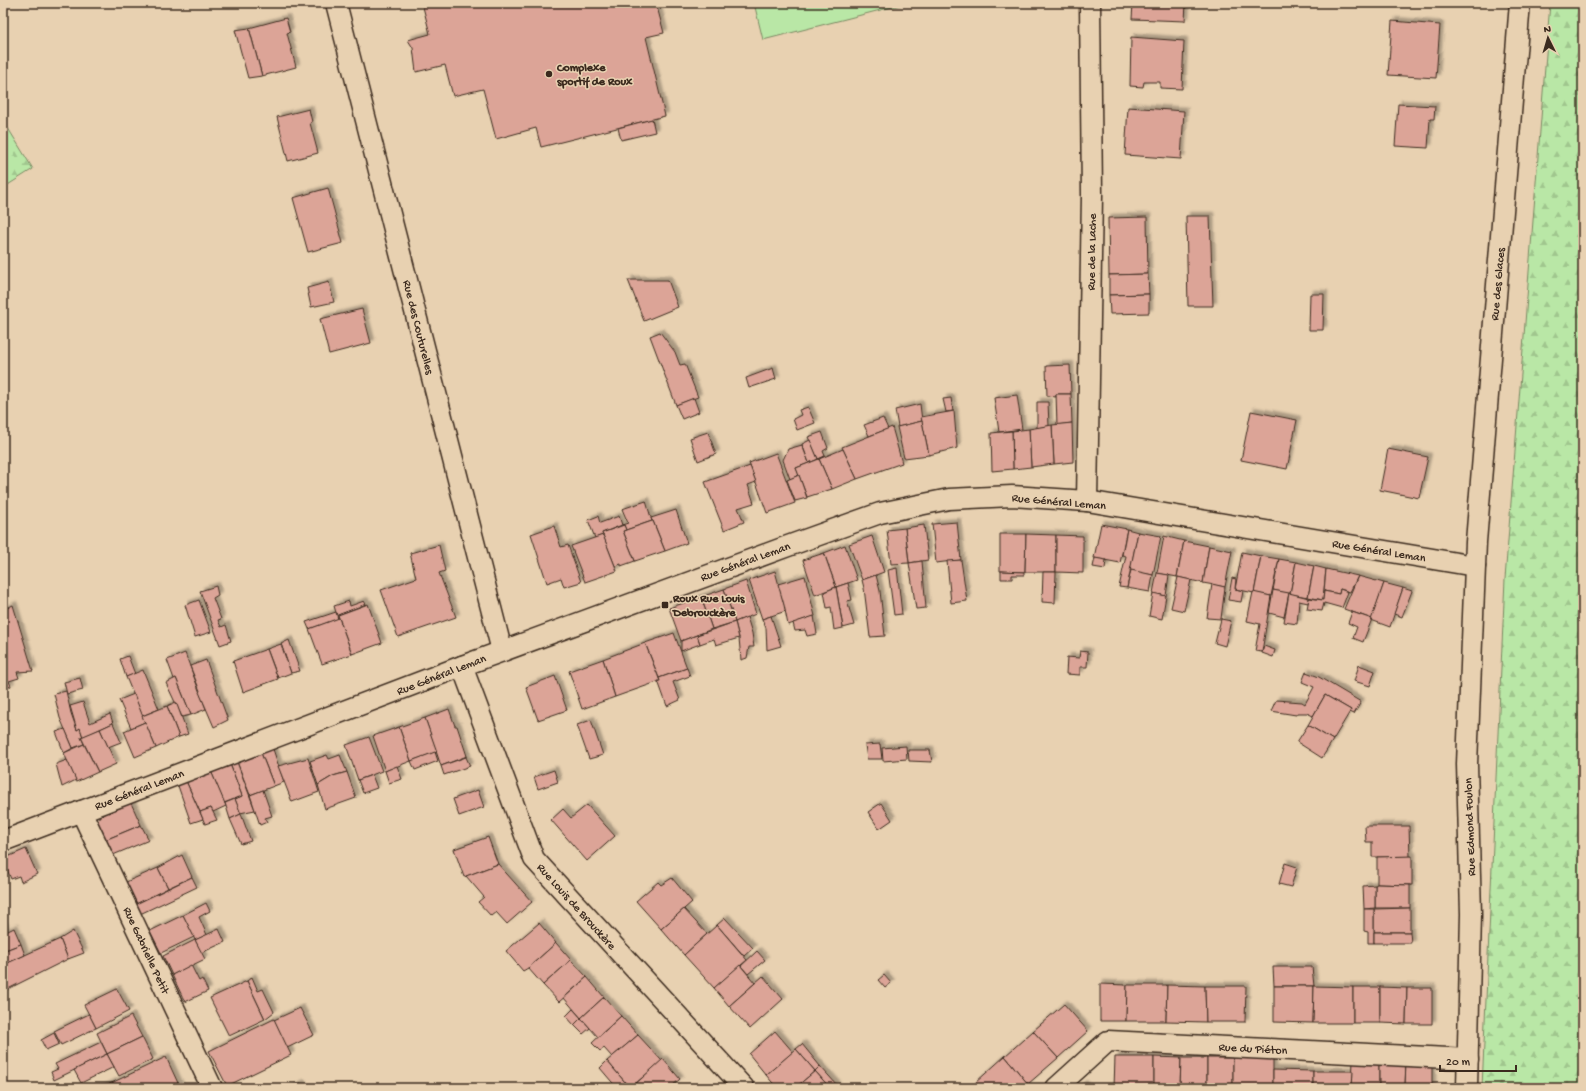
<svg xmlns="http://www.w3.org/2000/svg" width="1586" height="1091" viewBox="0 0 1586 1091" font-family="'Gochi Hand',sans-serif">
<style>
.grass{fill:#b9e7a6;stroke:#7a8862}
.forest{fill:url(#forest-firs);stroke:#7a8862}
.building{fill:#dca497;stroke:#3b2a1e;filter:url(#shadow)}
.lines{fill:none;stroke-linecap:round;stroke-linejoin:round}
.street-casing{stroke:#3b2a1e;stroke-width:23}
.street{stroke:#e8d1b1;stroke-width:20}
.poi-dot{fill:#3b2a1e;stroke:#e8d1b1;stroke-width:1.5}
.labels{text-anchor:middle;stroke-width:3;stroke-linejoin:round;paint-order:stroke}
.poi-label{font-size:12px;font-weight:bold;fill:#3b2a1e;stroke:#e8d1b1;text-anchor:start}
.street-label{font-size:12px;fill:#3b2a1e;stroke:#e8d1b1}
</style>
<defs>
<pattern id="forest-firs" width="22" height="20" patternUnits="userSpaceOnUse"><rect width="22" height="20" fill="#b9e7a6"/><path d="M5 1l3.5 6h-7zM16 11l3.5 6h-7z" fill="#a0c68e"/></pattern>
<filter id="shadow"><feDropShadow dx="3.5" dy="-3.5" stdDeviation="1" flood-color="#0004"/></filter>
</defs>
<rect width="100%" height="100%" fill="#e8d1b1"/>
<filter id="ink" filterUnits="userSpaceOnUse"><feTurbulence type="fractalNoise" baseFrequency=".025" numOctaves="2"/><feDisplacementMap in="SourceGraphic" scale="8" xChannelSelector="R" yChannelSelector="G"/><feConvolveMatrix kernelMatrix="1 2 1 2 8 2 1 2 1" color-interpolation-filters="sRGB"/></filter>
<g filter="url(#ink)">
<polygon class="grass" points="754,3 908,3 763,40"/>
<g class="forest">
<polygon points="1550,3 1583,3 1583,1088 1482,1088 1505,579"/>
<polygon points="3,120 33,169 3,188"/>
</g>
<g class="building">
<polygon points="422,3 656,3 664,33 646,37 665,116 541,147 536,128 496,139 483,89 453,96 445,65 416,72 413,48 408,40 430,34"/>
<polygon points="1133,3 1186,3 1185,21 1132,19"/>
<polygon points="286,18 290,32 287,33 296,67 262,76 249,28"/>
<polygon points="1392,21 1440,25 1436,78 1388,75"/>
<polygon points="249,28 262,76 248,78 235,30"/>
<polygon points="1131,37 1184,41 1182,89 1160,88 1160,82 1144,82 1143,87 1130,86"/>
<polygon points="1398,104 1435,106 1434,119 1430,119 1428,148 1395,146"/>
<polygon points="1128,107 1184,111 1181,159 1125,155"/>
<polygon points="309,109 312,122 310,123 318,153 288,161 277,117"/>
<polygon points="652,119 655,132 621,140 618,128"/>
<polygon points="328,188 343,243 308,252 293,198"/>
<polygon points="1186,216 1210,216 1213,306 1188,306"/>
<polygon points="1147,217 1148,274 1109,275 1108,218"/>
<polygon points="1148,274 1149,294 1109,295 1109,275"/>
<polygon points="628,280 668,280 678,307 644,321"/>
<polygon points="329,282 334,302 311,307 307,288"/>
<polygon points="1149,294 1149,313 1110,314 1109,295"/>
<polygon points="1310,294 1324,294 1323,330 1309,330"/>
<polygon points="362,309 371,343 329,354 320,319"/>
<polygon points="660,332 675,352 680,365 685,364 698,397 676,405 650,336"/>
<polygon points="1070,365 1071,394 1056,394 1056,397 1047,396 1046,366"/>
<polygon points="773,368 776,379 749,388 746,378"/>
<polygon points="1056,394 1071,394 1072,423 1057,425"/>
<polygon points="1017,395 1022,429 999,432 994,398"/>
<polygon points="694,398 699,412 682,419 676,405"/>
<polygon points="951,398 953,411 946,412 943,399"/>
<polygon points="1037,402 1048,402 1049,426 1037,428"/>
<polygon points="920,404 922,421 898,427 895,410"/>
<polygon points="808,407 815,423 797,430 793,419 801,415 799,410"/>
<polygon points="954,411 957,448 929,455 921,417"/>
<polygon points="1251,411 1297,420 1287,469 1241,460"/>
<polygon points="883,418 888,429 869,436 864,425"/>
<polygon points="922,421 929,455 904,458 897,427"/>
<polygon points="1072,423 1073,462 1054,464 1052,425"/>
<polygon points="1052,425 1054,464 1031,467 1029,429"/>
<polygon points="892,427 902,463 857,479 842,447"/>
<polygon points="1029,429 1031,467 1013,469 1012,431"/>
<polygon points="1012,431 1013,469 992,471 991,433"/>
<polygon points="708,432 716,454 698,461 690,438"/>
<polygon points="822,432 828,448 823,451 825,456 818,459 808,437"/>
<polygon points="810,440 818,459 809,463 802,444"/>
<polygon points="802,445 809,463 796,468 799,475 790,479 783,460 788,449"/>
<polygon points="843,449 857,479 832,489 819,459"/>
<polygon points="1388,449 1428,457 1419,498 1380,490"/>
<polygon points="776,453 795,503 767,513 749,463"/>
<polygon points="819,459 832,489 807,497 796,468"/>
<polygon points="750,466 756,482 748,485 754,503 738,508 744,522 724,530 705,482"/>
<polygon points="799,475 807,498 795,501 787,480"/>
<polygon points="646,501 652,521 626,530 624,525 622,525 628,523 622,509"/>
<polygon points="676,510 687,543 665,551 653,521 652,521 651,518"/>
<polygon points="598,516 600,523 619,516 622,525 602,533 603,535 595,538 588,520"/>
<polygon points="652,521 653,521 665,551 635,561 623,531"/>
<polygon points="957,522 961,560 936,563 932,524"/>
<polygon points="1101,524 1127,529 1120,563 1094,558"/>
<polygon points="624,525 626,530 623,531 635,561 621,566 621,564 615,566 602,533"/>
<polygon points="924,525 928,560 909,563 905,528"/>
<polygon points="554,526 561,547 568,545 581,582 564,587 561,578 547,583 531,534"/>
<polygon points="905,528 909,563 891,564 887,530"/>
<polygon points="1127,529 1138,532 1127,588 1119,587 1126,556 1122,555"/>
<polygon points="1138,532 1161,536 1153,575 1130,571"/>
<polygon points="1000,534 1026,534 1025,572 1000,571"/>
<polygon points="1026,534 1056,535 1056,572 1025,572"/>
<polygon points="603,535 617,571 585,582 571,546"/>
<polygon points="1056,535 1083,536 1083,573 1056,572"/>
<polygon points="872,536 884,572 862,580 849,544"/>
<polygon points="1164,536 1184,541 1177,577 1157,573"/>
<polygon points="1184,541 1209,546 1203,583 1177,577"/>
<polygon points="439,545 445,571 439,573 456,617 398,637 381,590 416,578 410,553"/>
<polygon points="845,545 857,580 836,587 824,553"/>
<polygon points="1209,546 1232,551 1225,587 1203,583"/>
<polygon points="1242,552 1261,556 1254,593 1235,589"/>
<polygon points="824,553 836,587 815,595 803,560"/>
<polygon points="1261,556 1279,559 1271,596 1254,593"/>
<polygon points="1095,558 1106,560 1105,569 1093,567"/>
<polygon points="1279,559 1296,562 1290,594 1273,590"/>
<polygon points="961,560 967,601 951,603 947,561"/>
<polygon points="922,561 926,608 916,609 909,563"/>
<polygon points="1296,562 1314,566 1308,597 1290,594"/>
<polygon points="1314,566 1326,569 1323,600 1308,597"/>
<polygon points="897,568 902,614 894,615 888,570"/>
<polygon points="1326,569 1358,576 1350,592 1340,589 1339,594 1324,591"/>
<polygon points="1131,570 1153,575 1150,592 1127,588"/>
<polygon points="775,571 786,611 762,619 749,580"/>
<polygon points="1001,571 1024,572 1024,575 1012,575 1012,579 1001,579"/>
<polygon points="1043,572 1056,572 1055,603 1042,602"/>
<polygon points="1157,573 1169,575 1166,596 1153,593"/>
<polygon points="876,575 880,591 885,636 870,637 864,588 862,580"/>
<polygon points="805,576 815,616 788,625 784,605 778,584"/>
<polygon points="1358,576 1384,583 1372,619 1344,609"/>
<polygon points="1178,577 1191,580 1184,611 1171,608"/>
<polygon points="1232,578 1236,579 1235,589 1243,591 1241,602 1228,600"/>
<polygon points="746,581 756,614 735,622 724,589"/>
<polygon points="848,583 852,600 847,601 854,625 843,628 836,587"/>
<polygon points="1384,583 1403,588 1390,627 1371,620"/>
<polygon points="1212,584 1225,587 1221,619 1207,618"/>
<polygon points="216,586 218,595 213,598 221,619 218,620 221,627 226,625 231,641 220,645 200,591"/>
<polygon points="836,587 843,628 834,630 831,607 827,608 824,592"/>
<polygon points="1403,588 1412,591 1402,617 1394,614"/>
<polygon points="724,589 735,622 712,629 701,597"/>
<polygon points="1340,589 1348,592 1342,608 1324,603 1322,611 1307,609 1309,598 1323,600 1324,591 1339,594"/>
<polygon points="1273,590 1289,593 1284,617 1269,613"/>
<polygon points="1253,592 1271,596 1262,652 1255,651 1260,624 1247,621"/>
<polygon points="1153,593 1166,596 1162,619 1149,616"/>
<polygon points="1289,593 1309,598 1308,603 1299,601 1297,624 1284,622"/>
<polygon points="701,597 712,629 681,641 669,608"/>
<polygon points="199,600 211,632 195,637 185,605"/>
<polygon points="349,601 350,606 364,601 366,604 338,615 338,619 334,606"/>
<polygon points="368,604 382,643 352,654 338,615"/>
<polygon points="13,605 33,671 17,672 19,678 9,681 11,686 3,690 3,610"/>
<polygon points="336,612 338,619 309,629 306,622"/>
<polygon points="1352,612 1372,619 1363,642 1353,638 1357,627 1348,623"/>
<polygon points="771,616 781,646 767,650 766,628 762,619"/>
<polygon points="814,616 817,634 807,636 805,630 795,631 793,623"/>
<polygon points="747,617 752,633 754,647 749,647 747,658 741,660 739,638 735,622"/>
<polygon points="339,618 352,654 322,664 309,629"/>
<polygon points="1221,619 1231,621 1225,646 1215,643"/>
<polygon points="735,622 739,638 716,645 714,639 700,644 697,635"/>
<polygon points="674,633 687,668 659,678 645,643"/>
<polygon points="697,635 700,644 681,651 681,641"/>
<polygon points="289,640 300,671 291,673 281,644"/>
<polygon points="645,643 660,681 615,697 603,659"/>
<polygon points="281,644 291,673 278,678 267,649"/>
<polygon points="1264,646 1275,650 1273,657 1262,653"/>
<polygon points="267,649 278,679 243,692 233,661"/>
<polygon points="1080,651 1088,652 1087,667 1080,667 1080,675 1066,674 1067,657 1079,658"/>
<polygon points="185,653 206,709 191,715 176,678 174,679 167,660"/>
<polygon points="128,656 135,674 126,677 120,659"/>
<polygon points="603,659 615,697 582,709 569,671"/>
<polygon points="206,660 228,720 214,727 199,692 200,691 190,666"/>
<polygon points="1359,665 1375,671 1370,686 1354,681"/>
<polygon points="687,668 690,676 673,682 680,700 667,706 658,681 660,681 659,678"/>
<polygon points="143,670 159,709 142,716 126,677"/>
<polygon points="1306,672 1319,677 1361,702 1354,714 1350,712 1351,710 1325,695 1313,716 1307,713 1297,713 1296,715 1271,711 1276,700 1302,702 1305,704 1314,687 1302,682"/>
<polygon points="555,676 567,710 538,720 526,687"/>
<polygon points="80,678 83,690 67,694 64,682"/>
<polygon points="176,678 191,715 182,717 166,683"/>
<polygon points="66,691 71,713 77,730 80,728 83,737 81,737 84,744 73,748 60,718 54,694"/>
<polygon points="134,694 145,722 131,728 119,700"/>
<polygon points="1325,695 1351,710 1333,740 1308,725"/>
<polygon points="83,702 90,723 110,714 113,723 83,737 80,728 77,730 70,706"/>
<polygon points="176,702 188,734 179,737 167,706"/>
<polygon points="167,706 179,737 156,748 142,716"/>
<polygon points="449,709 455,726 457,726 467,756 441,766 425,718"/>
<polygon points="425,718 437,752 411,761 399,727"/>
<polygon points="591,720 603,755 589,759 577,725"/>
<polygon points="145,722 156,748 135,757 124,731"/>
<polygon points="113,723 121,742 108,747 100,729"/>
<polygon points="1308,725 1333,740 1322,758 1297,742"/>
<polygon points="399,727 411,761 385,771 373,736"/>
<polygon points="65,729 73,748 64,753 56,732"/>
<polygon points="100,729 116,764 98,772 81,737"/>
<polygon points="369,737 382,771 358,780 346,745"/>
<polygon points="84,744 98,772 76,782 64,753"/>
<polygon points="880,744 882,759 867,759 865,745"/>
<polygon points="906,746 907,759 883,761 882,748"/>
<polygon points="273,749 284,782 274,786 261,753"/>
<polygon points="908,750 930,750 932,762 909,761"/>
<polygon points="435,752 438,761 415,770 411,761"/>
<polygon points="261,753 274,786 250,795 237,762"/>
<polygon points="327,755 329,759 340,755 347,772 333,776 318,785 310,761"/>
<polygon points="466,757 470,766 444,775 441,766"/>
<polygon points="308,758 319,792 292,802 278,766"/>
<polygon points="67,760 76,780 62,787 56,764"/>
<polygon points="237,762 255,810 240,813 235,799 242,796 230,764"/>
<polygon points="230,764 242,796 224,803 211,771"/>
<polygon points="397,766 402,779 389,783 385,771"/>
<polygon points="554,770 558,782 538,789 534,777"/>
<polygon points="211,771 226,806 213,812 211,808 200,812 186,781"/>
<polygon points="347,772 356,798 325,809 318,785 333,776"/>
<polygon points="372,775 377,788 363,793 358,780"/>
<polygon points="186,781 203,819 191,823 177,783"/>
<polygon points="263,790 272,816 265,818 267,822 260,825 250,795"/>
<polygon points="478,790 484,807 459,816 453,799"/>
<polygon points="235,799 241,814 230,819 225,803"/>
<polygon points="131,803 141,825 105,840 97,824 99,817"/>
<polygon points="881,803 892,820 879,829 868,812"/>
<polygon points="587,805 615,836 587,861 551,820 563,809 571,818"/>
<polygon points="211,808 217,820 205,824 200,812"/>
<polygon points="241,814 251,841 241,844 230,819"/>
<polygon points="141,825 149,840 113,855 105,840"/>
<polygon points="1365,826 1409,826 1410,857 1372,857 1372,842 1366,842"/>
<polygon points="488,837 498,864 464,877 454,849"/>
<polygon points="26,849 37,874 21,882 19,876 11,879 3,859"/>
<polygon points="182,855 192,877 168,888 158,868"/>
<polygon points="1412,856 1412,885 1377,884 1377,857"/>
<polygon points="1285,863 1297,867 1291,887 1279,884"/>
<polygon points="498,864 532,902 507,924 496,912 491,916 478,902 484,897 466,876"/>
<polygon points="158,868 168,888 136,904 126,882"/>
<polygon points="192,877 197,887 140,914 136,904"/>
<polygon points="672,878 692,902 661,929 636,901 658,882 661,885"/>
<polygon points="1377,884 1410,885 1410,908 1375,908 1375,885"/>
<polygon points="1375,885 1375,908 1364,909 1363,886"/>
<polygon points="206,903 210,911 199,917 207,935 195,940 183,915"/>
<polygon points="1410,908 1410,932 1374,932 1374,909"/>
<polygon points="684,909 707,934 684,955 661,929"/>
<polygon points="1364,909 1374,909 1374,943 1368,943 1368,932 1364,931"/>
<polygon points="183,915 194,937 161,953 150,931"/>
<polygon points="725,918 753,948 744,956 717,925"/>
<polygon points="539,923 556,943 528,968 523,971 506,951"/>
<polygon points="3,925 6,932 14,928 21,944 3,951"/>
<polygon points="717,925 747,960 714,988 684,955"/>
<polygon points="219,929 225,942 201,953 195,940"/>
<polygon points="73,931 84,953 68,959 60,939"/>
<polygon points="1374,932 1410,932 1411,943 1374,943"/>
<polygon points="60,939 68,959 4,991 3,965"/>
<polygon points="195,940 205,959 172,975 163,956"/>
<polygon points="556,943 571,960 543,985 528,968"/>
<polygon points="21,944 25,955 3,965 3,951"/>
<polygon points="757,951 765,960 748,974 741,966"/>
<polygon points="571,960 587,977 559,1002 543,985"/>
<polygon points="191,965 199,981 202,979 208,991 185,1002 172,975"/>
<polygon points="740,965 755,983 729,1006 714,988"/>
<polygon points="1273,967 1312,967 1314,986 1274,986"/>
<polygon points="884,975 891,983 885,988 878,980"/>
<polygon points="763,976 783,999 750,1029 729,1006"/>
<polygon points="252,977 258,991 263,989 274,1012 265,1019 247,981"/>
<polygon points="587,977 604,997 581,1018 564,998"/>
<polygon points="247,981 265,1019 229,1036 210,998"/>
<polygon points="1100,984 1127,985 1126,1021 1100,1021"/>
<polygon points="1127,985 1167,985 1166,1021 1126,1021"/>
<polygon points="1167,985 1205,986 1206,1022 1166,1021"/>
<polygon points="1205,986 1246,986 1245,1022 1206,1022"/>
<polygon points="1274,986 1314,986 1313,1023 1274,1022"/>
<polygon points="1314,986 1353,987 1353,1023 1313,1023"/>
<rect x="1353" y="987" width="27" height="36"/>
<polygon points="1380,987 1407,988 1406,1024 1380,1023"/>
<polygon points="1407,988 1432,988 1432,1024 1406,1024"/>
<polygon points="117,989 129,1011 96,1028 84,1005"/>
<polygon points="604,997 621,1016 598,1037 581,1018"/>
<polygon points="1064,1004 1088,1031 1058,1058 1033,1031"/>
<polygon points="300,1008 314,1035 287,1048 274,1020"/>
<polygon points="573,1009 581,1018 574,1025 566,1016"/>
<polygon points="89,1014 96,1028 61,1045 54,1031"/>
<polygon points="131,1016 142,1037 107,1054 97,1033"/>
<polygon points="621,1016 638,1035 612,1057 604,1048 600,1051 592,1043"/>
<polygon points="581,1018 590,1028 583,1034 574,1025"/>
<polygon points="274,1019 291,1055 227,1086 209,1051"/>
<polygon points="775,1031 793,1052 766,1075 749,1054"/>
<polygon points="1033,1031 1058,1058 1028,1084 1005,1056"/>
<polygon points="54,1033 59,1044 46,1050 41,1040"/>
<polygon points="638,1035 662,1061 630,1088 607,1061"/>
<polygon points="142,1037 153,1059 119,1076 107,1054"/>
<polygon points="101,1042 107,1054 54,1080 51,1072 58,1069 55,1064"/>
<polygon points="802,1044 820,1066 815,1071 796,1049"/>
<polygon points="796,1049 815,1071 795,1088 777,1088 766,1075"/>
<polygon points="107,1054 114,1067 81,1083 74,1070"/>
<polygon points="1005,1056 1028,1084 1023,1088 979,1088 975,1083"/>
<polygon points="166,1057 178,1083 167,1088 101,1088"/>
<polygon points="1115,1057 1154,1057 1154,1088 1114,1088"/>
<polygon points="1154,1057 1181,1058 1180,1088 1154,1088"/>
<polygon points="1181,1058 1207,1058 1207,1088 1180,1088"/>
<rect x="1207" y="1058" width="26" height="30"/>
<polygon points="1233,1058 1273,1059 1273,1088 1233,1088"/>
<polygon points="663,1059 680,1079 670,1088 631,1088"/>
<polygon points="1353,1059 1379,1060 1379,1088 1352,1088"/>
<polygon points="1379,1060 1406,1060 1405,1088 1379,1088"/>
<polygon points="1406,1060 1432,1060 1432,1088 1405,1088"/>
<polygon points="607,1061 630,1088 617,1088 600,1068"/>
<polygon points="820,1066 837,1085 834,1088 830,1088 815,1071"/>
<polygon points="1273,1070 1313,1071 1313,1088 1273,1088"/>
<polygon points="815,1071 830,1088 795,1088"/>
<polygon points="1313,1071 1353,1071 1352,1088 1313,1088"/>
<polygon points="178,1083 180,1088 167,1088"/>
<polygon points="301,1083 304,1088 290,1088"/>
<polygon points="1083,1084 1087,1088 1078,1088"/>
</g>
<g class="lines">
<g class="street-casing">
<g id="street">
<polyline points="336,3 502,651"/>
<polyline points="1087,501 1092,195 1090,3"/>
<polyline points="462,666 534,859 744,1088"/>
<polyline points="81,811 212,1088"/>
<polyline points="3,841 462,666 788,546 880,513 949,499 1012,496 1087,501 1475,566"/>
<polyline points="1056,1088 1108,1041 1468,1059"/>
<polyline points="1467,1088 1471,914 1467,764 1476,542 1520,3"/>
</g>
</g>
<use href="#street" class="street"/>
</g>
</g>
<g class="poi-dot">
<circle cx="549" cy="74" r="4"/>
<rect x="661" y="601" width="8" height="8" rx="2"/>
</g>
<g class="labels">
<g class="poi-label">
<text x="557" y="71">Complexe<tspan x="557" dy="14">sportif de Roux</tspan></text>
<text x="673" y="602">Roux Rue Louis<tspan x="673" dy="14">Debrouckère</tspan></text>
</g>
<g class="street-label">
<text transform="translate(1091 252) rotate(-89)" y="4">Rue de la Lache</text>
<text transform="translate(1497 284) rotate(-85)" y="4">Rue des Glaces</text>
<text transform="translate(419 327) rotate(76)" y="4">Rue des Couturelles</text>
<text transform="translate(1059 501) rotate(5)" y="4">Rue Général Leman</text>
<text transform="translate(1379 550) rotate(9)" y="4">Rue Général Leman</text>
<text transform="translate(745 561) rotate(-20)" y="4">Rue Général Leman</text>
<text transform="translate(441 674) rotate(-21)" y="4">Rue Général Leman</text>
<text transform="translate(139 789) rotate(-21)" y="4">Rue Général Leman</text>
<text transform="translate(1469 827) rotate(-92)" y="4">Rue Edmond Foulon</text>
<text transform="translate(577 906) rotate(48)" y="4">Rue Louis de Brouckère</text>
<text transform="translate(147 950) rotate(65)" y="4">Rue Gabrielle Petit</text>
<text transform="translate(1253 1048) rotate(3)" y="4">Rue du Piéton</text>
</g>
</g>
<rect width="1586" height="1091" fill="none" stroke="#e8d1b1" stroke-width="16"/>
<rect x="8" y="8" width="1570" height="1075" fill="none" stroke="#3b2a1e" stroke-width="1.5" filter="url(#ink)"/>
<g transform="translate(1548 38) rotate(355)" stroke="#e8d1b1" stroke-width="3" paint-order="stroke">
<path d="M0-3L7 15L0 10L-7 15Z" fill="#3b2a1e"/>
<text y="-6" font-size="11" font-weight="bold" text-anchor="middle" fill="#3b2a1e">N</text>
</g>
<path d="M1440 1065v6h76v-6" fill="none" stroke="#3b2a1e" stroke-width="2"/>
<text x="1446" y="1065" font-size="12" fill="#3b2a1e" stroke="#e8d1b1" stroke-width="3" paint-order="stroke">20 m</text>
</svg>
